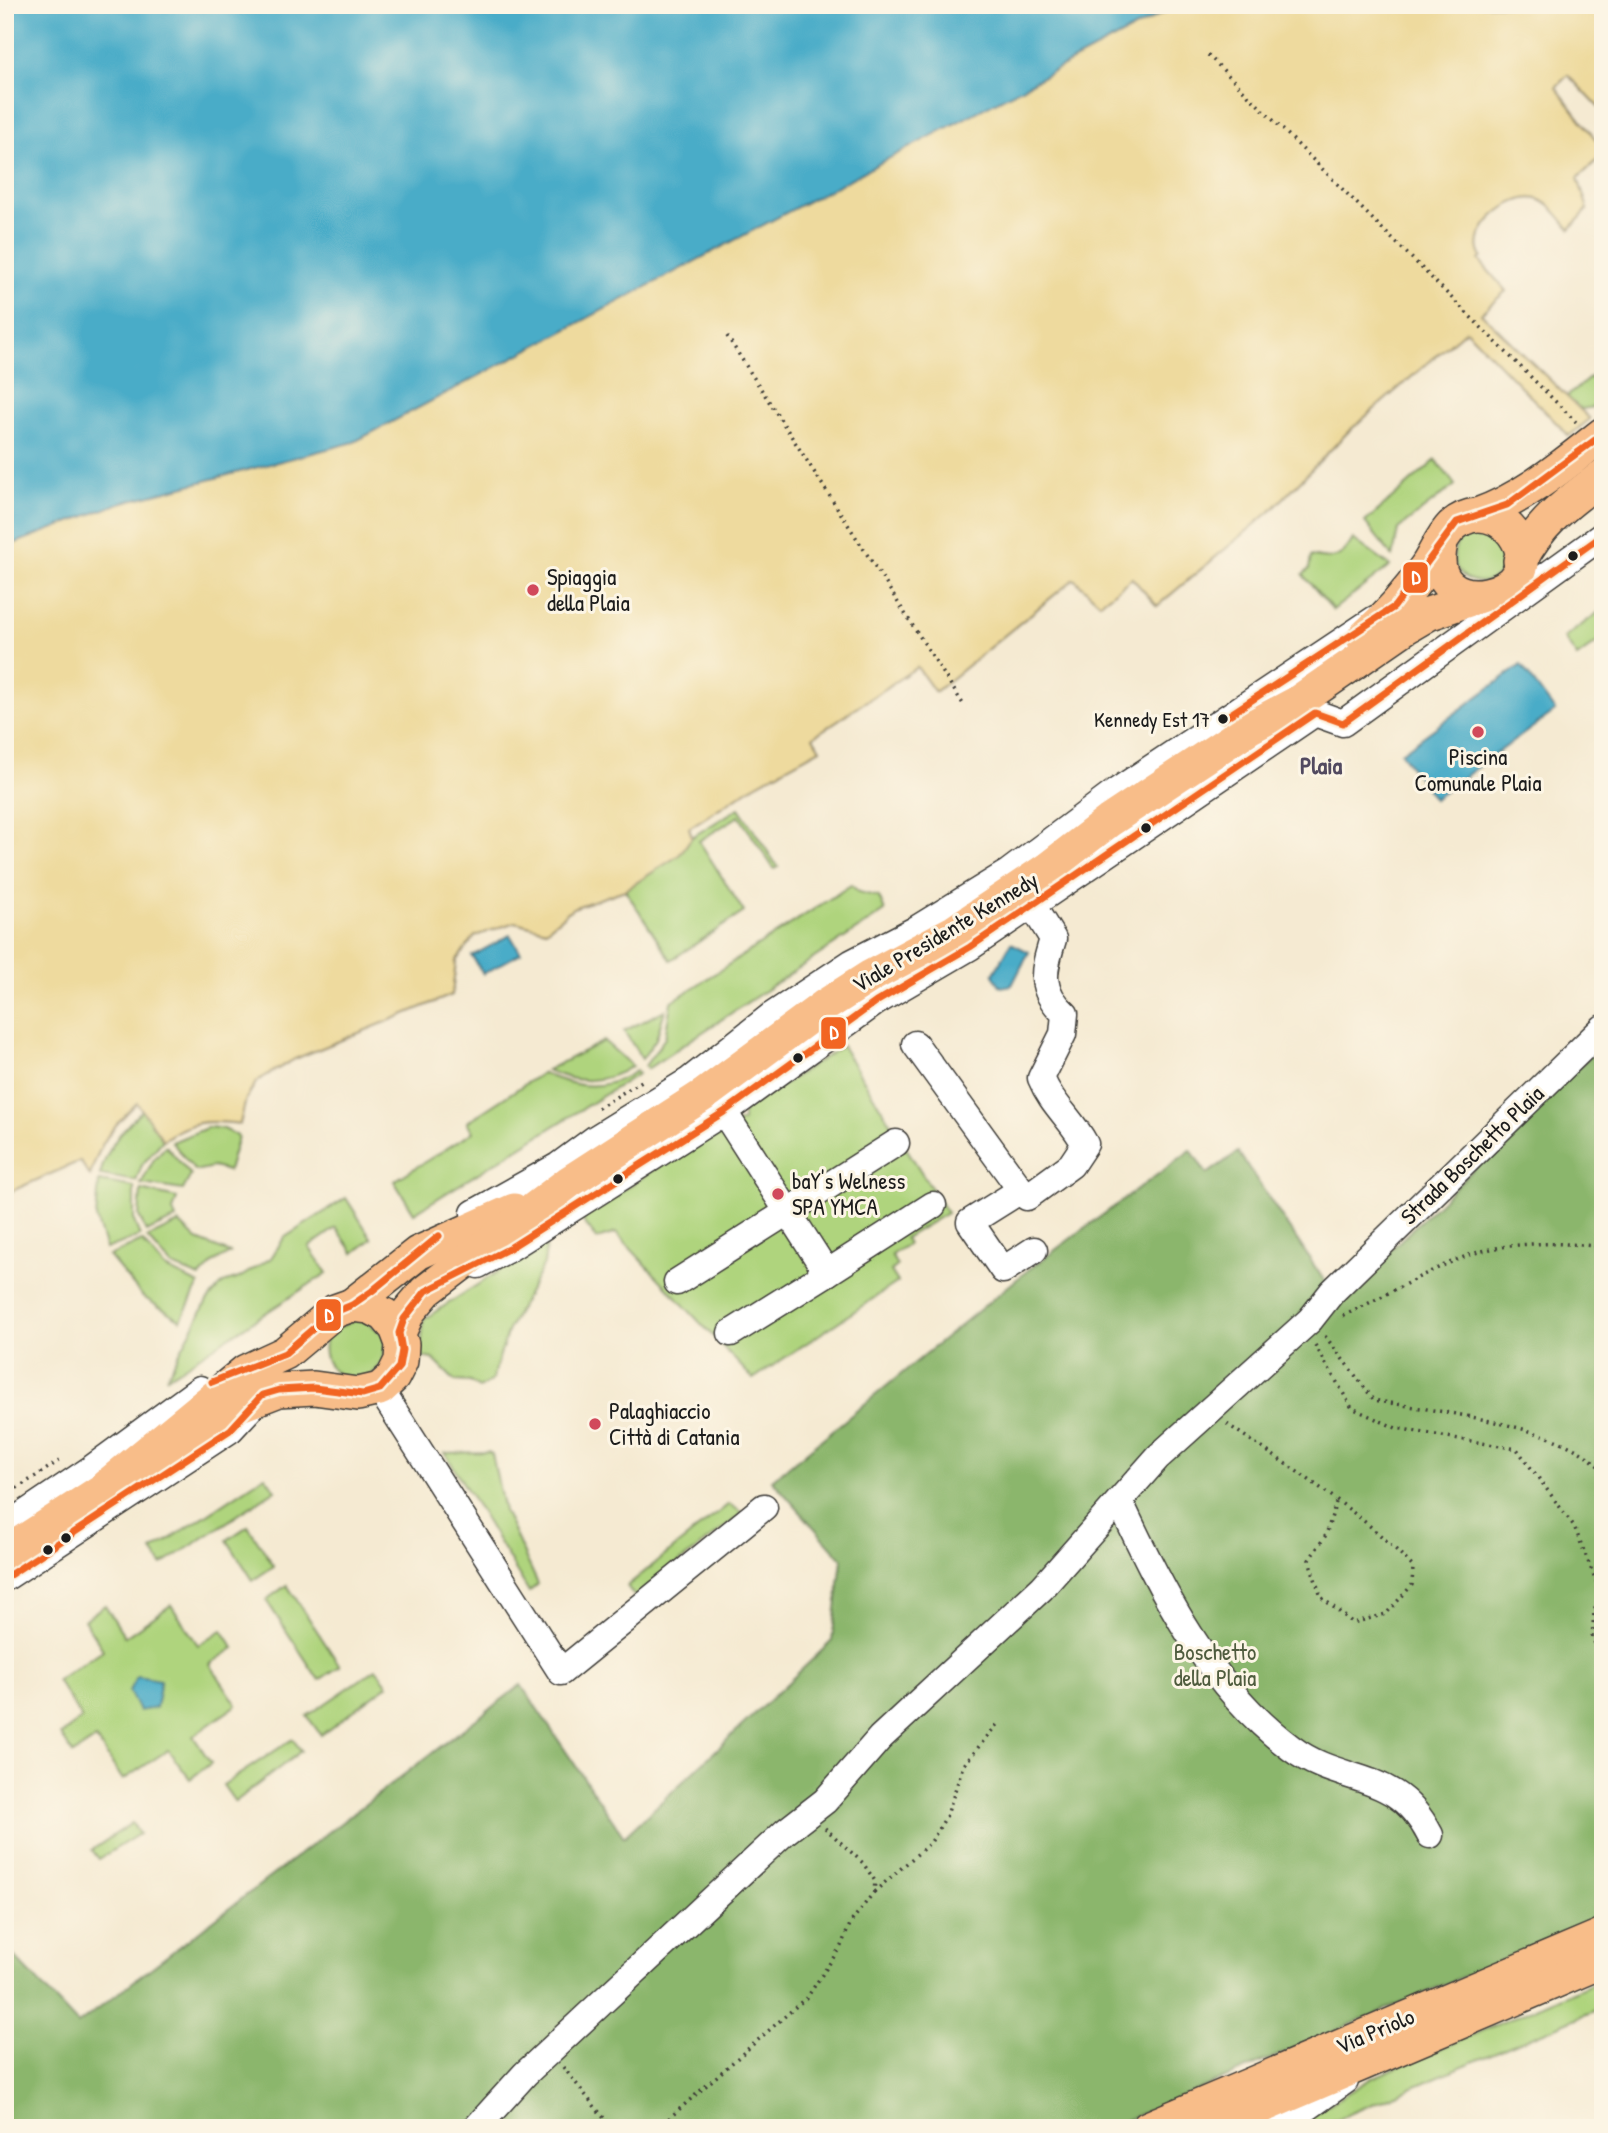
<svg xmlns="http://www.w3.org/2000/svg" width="1608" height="2133" viewBox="0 0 1608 2133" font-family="'Patrick Hand',sans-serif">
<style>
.green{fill:#afd47d;stroke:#66784c;stroke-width:2}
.forest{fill:#8bb66c;stroke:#546944;stroke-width:2}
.sand{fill:#eeda9e;stroke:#857b5d;stroke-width:2}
.water{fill:#49acc8;stroke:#326472;stroke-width:2}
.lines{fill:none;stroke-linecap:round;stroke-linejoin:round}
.minor-casing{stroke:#3d3b37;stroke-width:29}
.major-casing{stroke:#3d3b37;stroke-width:36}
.path{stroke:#3d3b37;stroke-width:3.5;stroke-dasharray:2 5;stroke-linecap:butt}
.minor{stroke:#fff;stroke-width:26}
.major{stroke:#f8bd89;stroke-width:33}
.bus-1-casing{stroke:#fcf5e5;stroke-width:12}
.bus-1{stroke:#f26522;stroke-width:7}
.bus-dot{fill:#1c1c1c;stroke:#fcf5e5;stroke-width:2.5}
.poi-dot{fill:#d1495b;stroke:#fcf5e5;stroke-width:2.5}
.labels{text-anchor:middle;stroke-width:6;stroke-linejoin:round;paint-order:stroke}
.bus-label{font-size:21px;fill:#1c1c1c;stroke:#fcf5e5;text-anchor:end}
.poi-label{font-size:23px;fill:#1c1c1c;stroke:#fcf5e5;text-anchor:start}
.street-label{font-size:23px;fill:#1c1c1c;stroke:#fcf5e5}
.park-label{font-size:23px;fill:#4f5c3e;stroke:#fcf5e5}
.neighbourhood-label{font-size:24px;font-weight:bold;fill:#524a60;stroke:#fcf5e5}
.line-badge{stroke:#fcf5e5;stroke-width:2.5}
.badge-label{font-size:19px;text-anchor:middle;font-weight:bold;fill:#fff}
</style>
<rect width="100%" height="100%" fill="#fcf5e5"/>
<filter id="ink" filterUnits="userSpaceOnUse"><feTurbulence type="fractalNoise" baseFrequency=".0143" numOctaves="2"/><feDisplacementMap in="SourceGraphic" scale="14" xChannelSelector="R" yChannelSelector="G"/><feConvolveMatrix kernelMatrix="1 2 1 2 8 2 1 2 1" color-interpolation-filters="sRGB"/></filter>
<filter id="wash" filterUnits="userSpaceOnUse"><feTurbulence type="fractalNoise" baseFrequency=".00686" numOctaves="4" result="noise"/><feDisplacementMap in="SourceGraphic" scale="28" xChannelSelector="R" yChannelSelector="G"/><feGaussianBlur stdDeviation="1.57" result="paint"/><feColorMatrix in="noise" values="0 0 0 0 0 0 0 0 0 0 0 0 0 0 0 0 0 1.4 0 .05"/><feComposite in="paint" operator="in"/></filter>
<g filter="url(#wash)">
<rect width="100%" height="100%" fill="#f5ead2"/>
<g class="green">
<polygon points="1591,377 1603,392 1603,406 1581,409 1566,397"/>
<polygon points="1436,460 1455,485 1398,529 1393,557 1365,522"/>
<circle cx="1480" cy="556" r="26"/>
<path d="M 1353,539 L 1390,566 L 1333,610 L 1303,575 L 1309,569 L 1311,556 C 1332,562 1343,558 1353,539 Z"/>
<polygon points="1603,609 1603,638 1577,657 1564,638"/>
<polygon points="739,808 778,867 774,869 739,816 699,841 744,912 671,960 625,890 679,855 692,837"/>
<polygon points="851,885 859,892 879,897 885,911 647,1069 645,1066 665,1038 671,1002"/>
<polygon points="665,1010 656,1039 642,1059 624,1031"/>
<path d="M 604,1041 L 632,1066 C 605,1084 576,1084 547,1070 Z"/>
<polygon points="842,1046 947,1213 905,1238 908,1244 891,1255 897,1266 891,1271 898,1282 753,1379 616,1233 597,1239 581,1218 717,1128 743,1121 743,1111"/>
<path d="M 636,1071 L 638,1074 L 414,1213 L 394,1181 L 473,1132 L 467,1122 L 542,1073 C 576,1088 604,1092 636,1071 Z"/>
<path d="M 142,1110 L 163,1140 L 142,1165 L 136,1181 L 100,1175 C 107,1147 122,1130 142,1110 Z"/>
<polygon points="209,1127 224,1129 238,1136 228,1171 213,1167 195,1171 172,1142"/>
<polygon points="166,1146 191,1175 183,1190 141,1184 154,1159"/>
<polygon points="99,1181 134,1187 134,1221 140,1236 106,1249 96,1218"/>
<polygon points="141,1190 177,1198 173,1211 176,1219 146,1232 139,1216"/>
<polygon points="346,1198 372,1239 354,1253 336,1228 309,1247 327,1273 166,1378 207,1301 223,1283 239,1278 271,1258 284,1238"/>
<polygon points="179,1223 197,1240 230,1253 213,1263 200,1277 172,1266 147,1238"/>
<polygon points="547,1240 544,1264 508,1330 492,1380 479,1388 470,1382 455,1381 433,1359 420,1357 424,1319"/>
<polygon points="142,1241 165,1268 199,1284 181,1320 143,1297 109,1256"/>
<path d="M 361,1317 L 384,1335 C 393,1400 309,1388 327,1333 Z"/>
<polygon points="488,1452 492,1454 504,1511 538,1584 529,1592 445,1453"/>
<polygon points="265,1476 276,1490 162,1565 152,1551"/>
<polygon points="729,1504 743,1513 635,1597 627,1586"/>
<polygon points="248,1526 274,1566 253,1580 227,1540"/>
<polygon points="287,1585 340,1666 319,1680 266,1600"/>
<polygon points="105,1605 125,1637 171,1605 198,1645 222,1630 234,1648 210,1664 237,1705 193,1736 211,1763 190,1779 168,1750 123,1780 96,1739 73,1754 61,1735 82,1718 57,1680 103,1650 84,1620"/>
<polygon points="376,1669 388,1685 321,1735 307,1716"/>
<polygon points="293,1739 301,1751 235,1802 223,1785"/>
<polygon points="132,1823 139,1834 99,1859 92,1850"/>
<polygon points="1603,1979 1603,2007 1316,2128 1290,2128 1372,2078"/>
</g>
<polygon class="forest" points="1603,1043 1603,1917 1108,2128 5,2128 5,1957 11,1953 78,2024 521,1685 624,1837 832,1641 842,1559 772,1480 1028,1270 1191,1150 1207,1174 1238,1152 1338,1301"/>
<path class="sand" d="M 1178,5 L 1603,5 L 1603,112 L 1568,75 L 1556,87 L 1603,149 L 1603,155 L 1578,178 L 1588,209 L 1570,229 C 1561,219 1551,203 1537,199 C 1512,193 1465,231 1482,257 L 1479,260 L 1506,291 L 1481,313 L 1590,419 L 1569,436 L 1466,330 L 1349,431 L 1272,510 L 1157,606 L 1132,578 L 1100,603 L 1074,579 L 935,692 L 917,667 L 813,737 L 820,749 L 755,785 L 689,828 L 692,837 L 679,855 L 625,890 L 573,908 L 546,930 L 515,922 L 475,936 L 456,961 L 452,995 L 295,1059 L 257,1081 L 246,1099 L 240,1124 C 205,1120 192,1120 163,1140 L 137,1103 C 111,1128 100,1142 90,1176 L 80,1161 L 5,1194 L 5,547 L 120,503 L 354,442 Z"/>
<g class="water">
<polygon points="5,5 1178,5 354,442 120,503 5,547"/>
<polygon points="1521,665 1555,711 1434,799 1401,753"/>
<polygon points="510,935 521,953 483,974 472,956"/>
<polygon points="1011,943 1029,952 1012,985 1001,987 993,975"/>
<polygon points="137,1676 161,1680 156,1708 139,1711 129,1691"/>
</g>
</g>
<g filter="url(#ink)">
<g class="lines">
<g class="minor-casing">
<g id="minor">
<path d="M 1032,905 L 1053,939 C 1043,972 1038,989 1065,1014 L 1063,1034 L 1041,1078 C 1052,1105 1071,1118 1085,1144 L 1071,1165 L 1027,1197 L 1021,1190 L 970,1222 L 1003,1270 L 1034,1250"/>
<polyline points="915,1044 1021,1190"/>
<polyline points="724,1112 827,1273 933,1205"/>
<polyline points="474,1213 558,1166 596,1138 690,1080 771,1016 851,963 913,931 1009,872 1117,791 1375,619"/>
<polyline points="478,1265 508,1249 724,1112 876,1002 970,947 1315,713 1343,723 1603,535"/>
<polyline points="677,1282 896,1143"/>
<polyline points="731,1333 827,1273"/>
<polyline points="380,1389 561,1672 764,1507"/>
<path d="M 1120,1502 C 1162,1592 1209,1687 1291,1748 C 1343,1787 1395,1767 1430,1835"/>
<polyline points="5,1527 91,1469 200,1389"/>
<polyline points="5,1578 230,1430 258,1400"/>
<polyline points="476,2128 525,2074 600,2004 785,1832 825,1801 880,1738 1042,1588 1158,1457 1310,1320 1332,1292 1603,1028"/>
<polyline points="1273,2128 1287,2122 1345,2081"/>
</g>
</g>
<g class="major-casing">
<g id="major">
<path d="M 1477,515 C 1525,498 1563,465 1603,434"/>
<path d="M 1520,561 C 1541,521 1567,503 1603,476"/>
<path d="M 1363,638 C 1387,617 1408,593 1426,567 C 1435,554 1441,537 1452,526 C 1459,520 1467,516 1476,515 C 1490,514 1504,521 1513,533 C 1559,597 1421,628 1441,543"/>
<polyline points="352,1305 418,1253 514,1210"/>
<polyline points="399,1333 409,1311 426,1291 569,1182 705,1094 824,1006 871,976 955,931 1047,869 1109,821 1249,728 1296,703 1406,627 1428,614 1480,596"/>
<polyline points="5,1553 222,1412 279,1390 314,1388 358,1394 380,1389 393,1377 401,1361 402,1344 396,1328 385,1315 370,1307 352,1305 335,1311 285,1353 246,1371 106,1486"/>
<polyline points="1148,2128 1603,1935"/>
<polyline points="1212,2128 1603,1961"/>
</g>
</g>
<g class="path">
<polyline points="1208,55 1576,422"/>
<polyline points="727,336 965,707"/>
<polyline points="598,1108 645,1079"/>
<path d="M 1343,1316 C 1385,1296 1426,1271 1469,1255 C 1509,1241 1562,1242 1603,1247"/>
<path d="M 1325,1336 L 1374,1400 C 1429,1411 1571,1425 1603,1472"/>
<polyline points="1315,1345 1352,1408 1396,1428 1517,1449 1574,1526 1600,1591 1594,1612 1592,1639 1603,1654"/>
<path d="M 1227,1424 C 1292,1469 1359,1509 1413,1567 L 1412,1585 L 1386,1614 L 1353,1623 L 1321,1597 L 1309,1560 L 1326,1535 L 1337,1499"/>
<polyline points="5,1496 59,1461"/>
<polyline points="874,1892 931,1842 947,1815 963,1766 999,1722"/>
<polyline points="563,2067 612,2128"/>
<polyline points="658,2128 808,1996 841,1946 851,1922 874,1892 875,1881 863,1863 825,1828"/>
</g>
<use href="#minor" class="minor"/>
<use href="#major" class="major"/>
<g class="bus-1-casing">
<g id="bus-1">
<polyline points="1223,719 1394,607 1457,522 1507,505 1603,434"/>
<polyline points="212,1382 285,1353 330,1314 352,1305 372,1291 439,1236"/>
<polyline points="5,1578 230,1430 262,1395 279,1390 314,1388 363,1394 380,1389 399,1367 402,1350 399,1333 404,1319 426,1291 508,1249 724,1112 876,1002 970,947 1315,713 1343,723 1603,535"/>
</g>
</g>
<use href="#bus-1" class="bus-1"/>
</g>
</g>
<g class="bus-dot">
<circle cx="1573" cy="556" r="6"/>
<circle cx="1223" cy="719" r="6"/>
<circle cx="1146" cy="828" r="6"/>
<circle cx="798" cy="1058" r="6"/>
<circle cx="618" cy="1179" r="6"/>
<circle cx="66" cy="1538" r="6"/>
<circle cx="48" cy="1550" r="6"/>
</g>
<g class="poi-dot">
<circle cx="533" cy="590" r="7"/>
<circle cx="1478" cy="732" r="7"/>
<circle cx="778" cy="1194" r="7"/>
<circle cx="595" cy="1424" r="7"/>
</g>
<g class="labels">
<g class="bus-label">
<text x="1210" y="727">Kennedy Est 17</text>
</g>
<g class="poi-label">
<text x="547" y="585">Spiaggia<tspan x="547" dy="26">della Plaia</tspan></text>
<text x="1478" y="765" text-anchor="middle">Piscina<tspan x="1478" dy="26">Comunale Plaia</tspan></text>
<text x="792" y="1189">baY's Welness<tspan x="792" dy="26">SPA YMCA</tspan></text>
<text x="609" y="1419">Palaghiaccio<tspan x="609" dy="26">Città di Catania</tspan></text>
</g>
<g class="street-label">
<text transform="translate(945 932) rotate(-31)" y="8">Viale Presidente Kennedy</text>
<text transform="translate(1472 1155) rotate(-44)" y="8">Strada Boschetto Plaia</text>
<text transform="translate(1375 2031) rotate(-23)" y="8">Via Priolo</text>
</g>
<g class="park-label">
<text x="1215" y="1660">Boschetto<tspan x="1215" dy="26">della Plaia</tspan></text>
</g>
<g class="neighbourhood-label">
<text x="1321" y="774">Plaia</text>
</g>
</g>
<g class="line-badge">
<rect x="1402" y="561" width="27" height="33" rx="7" fill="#f26522"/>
<rect x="820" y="1016" width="27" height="34" rx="7" fill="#f26522"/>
<rect x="315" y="1298" width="27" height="34" rx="7" fill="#f26522"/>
</g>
<g class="badge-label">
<text x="1416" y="584">D</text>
<text x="834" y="1039">D</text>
<text x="329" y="1322">D</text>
</g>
<rect width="1608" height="2133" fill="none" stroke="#fcf5e5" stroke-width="28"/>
</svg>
